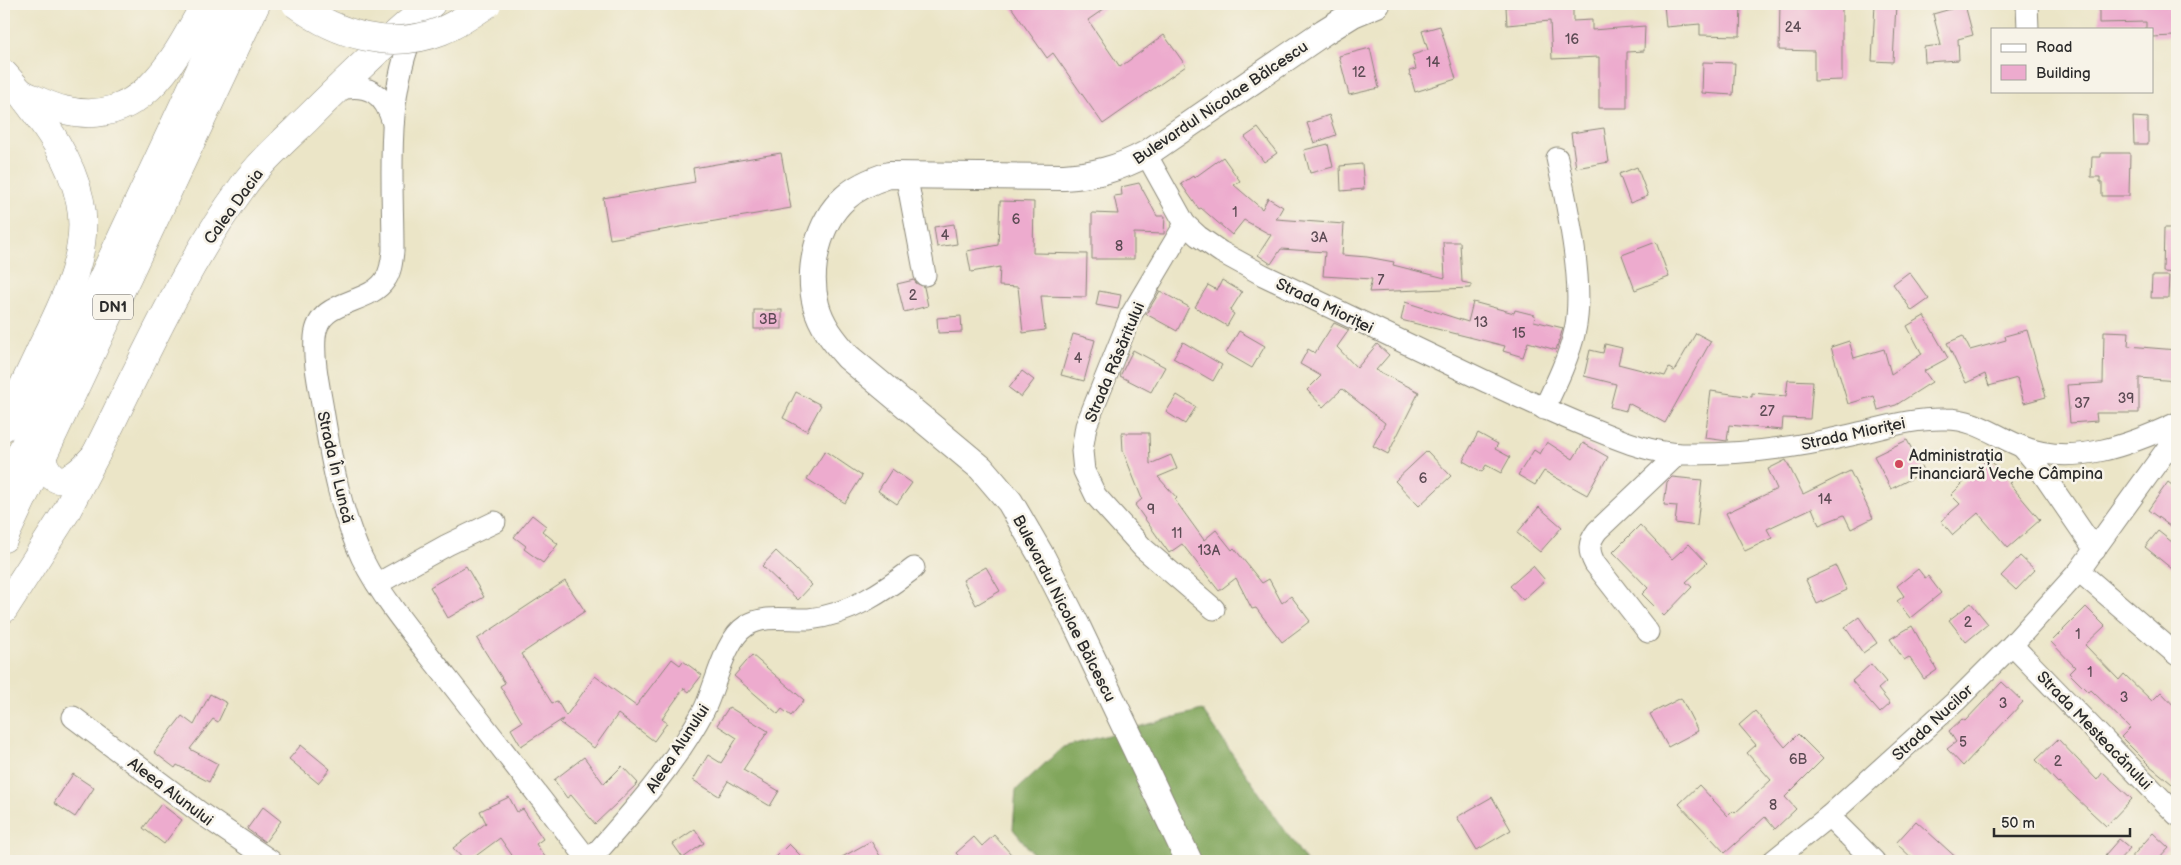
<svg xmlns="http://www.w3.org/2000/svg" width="2181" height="865" viewBox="0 0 2181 865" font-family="'Balsamiq Sans',sans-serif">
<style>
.forest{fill:#81a65c;stroke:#566844}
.building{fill:#edabce}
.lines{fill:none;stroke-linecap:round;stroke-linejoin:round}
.minor-casing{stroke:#8b8879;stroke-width:23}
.tertiary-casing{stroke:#8b8879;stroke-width:28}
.primary-casing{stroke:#8b8879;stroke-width:29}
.trunk-casing{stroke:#8b8879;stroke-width:29}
.minor{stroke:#fff;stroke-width:21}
.tertiary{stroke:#fff;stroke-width:26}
.primary{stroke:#fff;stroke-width:28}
.trunk{stroke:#fff;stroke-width:28}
.primary-bridge-casing{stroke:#8b8879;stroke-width:29;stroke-linecap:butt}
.primary-bridge{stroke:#fff;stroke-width:28}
.poi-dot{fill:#d1495b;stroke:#f7f3e8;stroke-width:2}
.labels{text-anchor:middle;stroke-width:5;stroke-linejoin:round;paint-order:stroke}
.number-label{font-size:14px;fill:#5c4b54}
.shield{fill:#f7f3e8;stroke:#686764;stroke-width:1}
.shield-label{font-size:15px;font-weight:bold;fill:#2b2b2b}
.street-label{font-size:16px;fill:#2b2b2b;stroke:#f7f3e8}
.poi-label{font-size:16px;fill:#2b2b2b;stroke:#f7f3e8;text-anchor:start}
</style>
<rect width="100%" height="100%" fill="#f7f3e8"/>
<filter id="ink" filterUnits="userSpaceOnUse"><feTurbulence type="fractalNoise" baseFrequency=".02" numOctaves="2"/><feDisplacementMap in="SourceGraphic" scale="10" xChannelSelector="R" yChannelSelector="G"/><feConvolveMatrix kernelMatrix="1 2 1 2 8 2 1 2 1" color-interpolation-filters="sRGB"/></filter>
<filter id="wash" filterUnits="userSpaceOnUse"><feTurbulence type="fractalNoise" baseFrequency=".0096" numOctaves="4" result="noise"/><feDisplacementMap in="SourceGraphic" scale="20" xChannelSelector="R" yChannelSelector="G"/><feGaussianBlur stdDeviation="1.12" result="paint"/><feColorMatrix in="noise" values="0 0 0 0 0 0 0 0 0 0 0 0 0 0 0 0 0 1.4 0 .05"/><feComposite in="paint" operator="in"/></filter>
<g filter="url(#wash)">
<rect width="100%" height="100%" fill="#ebe5c7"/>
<polygon class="forest" points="1202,710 1306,861 1039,861 1013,829 1016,790 1063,747"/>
<g id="blocks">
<g class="building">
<polygon points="1009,4 1111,4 1088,20 1120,67 1164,35 1186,66 1103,124 1053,53 1047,58"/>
<polygon points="1573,4 1573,21 1592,20 1592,30 1645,26 1644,51 1627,52 1627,108 1599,108 1599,57 1552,59 1550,21 1507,25 1506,7"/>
<polygon points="1664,4 1741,4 1740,36 1700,35 1700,24 1666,27"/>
<polygon points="1780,4 1842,4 1842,80 1814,81 1814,51 1779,50"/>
<polygon points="1875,4 1896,4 1893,62 1872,61"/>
<polygon points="2099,4 2172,4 2174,36 2152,37 2152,29 2146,29 2146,22 2099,23"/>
<polygon points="1965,5 1973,35 1958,39 1959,60 1925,62 1924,47 1941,45 1933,14"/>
<polygon points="1440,26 1456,79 1415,92 1409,71 1416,69 1412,55 1428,50 1422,31"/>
<polygon points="1370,48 1379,88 1349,95 1339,56"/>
<polygon points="1703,62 1735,63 1733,95 1702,93"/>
<polygon points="1329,115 1336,135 1314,143 1307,123"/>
<polygon points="2133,117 2148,118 2148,144 2134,144"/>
<polygon points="1258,128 1277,153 1264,162 1245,137"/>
<polygon points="1604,128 1609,162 1576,168 1571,133"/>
<polygon points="1328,144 1333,167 1310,173 1304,150"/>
<polygon points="781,153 791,208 610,239 603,198 695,182 693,168"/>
<polygon points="2101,153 2130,153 2129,196 2102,196 2102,182 2100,182 2100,177 2091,177 2092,157 2101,157"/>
<polygon points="1223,157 1240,181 1234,185 1262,209 1268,198 1283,207 1276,219 1344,224 1342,255 1367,257 1394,262 1393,265 1445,278 1443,242 1460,242 1462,282 1471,284 1471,288 1369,292 1372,279 1323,276 1325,252 1281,249 1271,264 1258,255 1271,235 1244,220 1232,235 1201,208 1199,209 1181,184 1193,176 1194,178"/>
<polygon points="1362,164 1364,189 1341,191 1340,166"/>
<polygon points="1637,167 1648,196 1630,203 1619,174"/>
<polygon points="1139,183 1157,216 1165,216 1164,234 1134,233 1134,259 1092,259 1092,213 1118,214 1114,196 1122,195 1121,187"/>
<polygon points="1000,201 1034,202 1033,253 1087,254 1086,297 1041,296 1045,330 1023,333 1018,287 999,286 1000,267 971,272 967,251 998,245"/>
<polygon points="954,224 957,244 937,247 934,227"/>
<polygon points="2164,228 2177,228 2177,273 2163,272"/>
<polygon points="1656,242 1669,277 1635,290 1622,255"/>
<polygon points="1909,272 1929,299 1912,311 1893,284"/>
<polygon points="2152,276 2169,276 2168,298 2151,298"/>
<polygon points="914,280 916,283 924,287 928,306 904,312 897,284"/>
<polygon points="1222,280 1242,292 1230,311 1234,314 1227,326 1195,307 1208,285 1217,290"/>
<polygon points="1099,291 1121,295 1118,309 1096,305"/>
<polygon points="1160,291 1189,307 1177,331 1146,314"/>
<polygon points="1405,302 1468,322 1473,302 1514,313 1515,310 1535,315 1534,321 1563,328 1556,350 1528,342 1523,357 1503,351 1505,346 1401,320"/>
<rect x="754" y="310" width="28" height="19"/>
<polygon points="961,316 962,332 938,333 937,318"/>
<polygon points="1924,316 1948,358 1924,371 1932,382 1896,405 1878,410 1874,396 1848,404 1831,347 1849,341 1854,358 1884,349 1891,374 1922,354 1907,326"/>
<polygon points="1334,323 1349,330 1337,347 1357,368 1377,344 1389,355 1376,370 1419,392 1388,454 1373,446 1385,423 1342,389 1323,407 1307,390 1321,376 1300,364 1308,349 1315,353"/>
<polygon points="2027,330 2046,397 2024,403 2017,378 1989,386 1985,374 1966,383 1947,343 1963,336 1970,350 2006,340 2005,336"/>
<polygon points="1239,331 1265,346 1252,368 1226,353"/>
<polygon points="2104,331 2129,332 2128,346 2177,350 2177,381 2139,378 2139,413 2096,413 2097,421 2070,423 2067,385 2103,383"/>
<polygon points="1696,333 1711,341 1665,423 1628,403 1626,411 1610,407 1616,384 1584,376 1590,350 1603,353 1605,344 1622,348 1618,364 1665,376 1669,368 1674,371"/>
<polygon points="1073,334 1095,340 1084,381 1061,375"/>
<polygon points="1183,342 1222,365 1213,381 1173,358"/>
<polygon points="1133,350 1165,367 1151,392 1120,376"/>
<polygon points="1022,371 1034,380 1021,397 1009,388"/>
<polygon points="1788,380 1813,381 1810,419 1783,418 1782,430 1729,425 1727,441 1705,438 1711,391 1752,397 1752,393 1786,396"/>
<polygon points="796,392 821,405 807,431 783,418"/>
<polygon points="1177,395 1196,407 1185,424 1166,412"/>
<polygon points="1122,433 1149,433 1150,464 1171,455 1177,469 1158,477 1177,498 1175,500 1204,540 1216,530 1232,550 1234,548 1262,583 1269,579 1282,603 1291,596 1310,621 1282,642 1256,608 1252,609 1236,578 1219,591 1182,544 1169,553 1135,505 1142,499 1123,451"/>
<polygon points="1478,433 1498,444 1495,449 1510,457 1501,473 1486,465 1482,472 1463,461"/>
<polygon points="1907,440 1924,472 1891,489 1874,456"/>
<polygon points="1547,442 1573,459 1583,443 1608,457 1587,495 1544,471 1535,485 1518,475 1534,450 1540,454"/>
<polygon points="825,451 862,476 845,503 807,479"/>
<polygon points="1427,451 1451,476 1419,506 1395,481"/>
<polygon points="1988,458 2011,482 2009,483 2040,520 2008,548 1978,513 1953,535 1941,521 1960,504 1951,495"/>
<polygon points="1786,460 1803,494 1850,471 1873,518 1851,529 1844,515 1819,525 1812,508 1767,529 1772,538 1745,551 1726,513 1777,489 1768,469"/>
<polygon points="892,469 912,483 897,504 878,491"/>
<polygon points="1672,477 1702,480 1697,526 1675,523 1677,506 1664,505 1667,482"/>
<polygon points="2168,482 2177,489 2177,516 2170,526 2148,510"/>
<polygon points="1539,507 1562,527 1540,552 1517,533"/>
<polygon points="532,515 546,526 542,531 558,544 543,563 524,549 526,546 514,537"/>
<polygon points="1640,525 1672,559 1689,544 1707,563 1686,582 1692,587 1664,616 1642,594 1648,588 1613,552"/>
<polygon points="2158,531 2177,546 2177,573 2145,547"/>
<polygon points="776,551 812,585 798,600 762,566"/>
<polygon points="2020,556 2035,570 2016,590 2001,576"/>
<polygon points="466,566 484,597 448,618 430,587"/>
<polygon points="1533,566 1545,580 1523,600 1510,586"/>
<polygon points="1836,566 1847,590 1817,604 1806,580"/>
<polygon points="986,567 1000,591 976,605 963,580"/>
<polygon points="1918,569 1925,578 1928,576 1941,593 1910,618 1897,601 1904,596 1897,586"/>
<polygon points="565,581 585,611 521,654 552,703 557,701 566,716 595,676 636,706 672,659 680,665 683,661 702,675 689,692 684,688 662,719 667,723 654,741 618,714 594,748 560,723 563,719 521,746 511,729 522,722 500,686 505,683 477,639"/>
<polygon points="1971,603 1988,624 1966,642 1949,620"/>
<polygon points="2086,607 2105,626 2085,645 2119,680 2124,674 2152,701 2161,692 2177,709 2177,788 2149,765 2121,737 2130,728 2091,690 2088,692 2069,673 2075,667 2051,642"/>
<polygon points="1859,617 1877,643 1863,653 1845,627"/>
<polygon points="1912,626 1937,670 1924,679 1909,657 1904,660 1890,639"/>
<polygon points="752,655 804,700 791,716 782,709 778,714 734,676"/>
<polygon points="1871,664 1886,682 1878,689 1890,704 1880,713 1852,681"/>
<polygon points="2002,682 2023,702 1963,766 1947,749 1956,742 1949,731 1962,719 1965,721"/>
<polygon points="210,694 227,703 218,722 213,719 190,749 218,764 209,782 177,765 175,768 154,752 182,716 194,725"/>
<polygon points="1681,698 1698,731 1668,747 1650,714"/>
<polygon points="729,707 768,731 743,770 779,791 770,806 728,781 719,796 693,780 708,755 721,763 737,738 717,725"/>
<polygon points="1755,711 1785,747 1798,734 1823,759 1785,797 1796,809 1775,829 1765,817 1725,853 1679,804 1699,785 1728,816 1733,811 1735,813 1771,780 1747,753 1756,745 1739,725"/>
<polygon points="2058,739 2097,780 2103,772 2132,799 2106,826 2059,782 2058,783 2036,760"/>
<polygon points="301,745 330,769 318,783 289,759"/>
<polygon points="584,757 604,784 622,766 638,783 595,824 571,795 567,798 554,780"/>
<polygon points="73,774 94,788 75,817 54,803"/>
<polygon points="509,797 517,812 523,809 543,839 536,844 548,861 516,861 500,838 469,861 465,861 453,848 486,823 480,811"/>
<polygon points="1492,797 1511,830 1477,850 1457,817"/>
<polygon points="161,804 182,820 164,844 143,828"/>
<polygon points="263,807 281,821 265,842 247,829"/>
<polygon points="1916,821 1960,861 1915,861 1896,843"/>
<polygon points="695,829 704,843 683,858 673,844"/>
<polygon points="2153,833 2169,848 2157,861 2128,861"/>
<polygon points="994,835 1011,854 1003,861 963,861 956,853 974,837 982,846"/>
<polygon points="2119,839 2130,848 2118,861 2112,861 2105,855"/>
<polygon points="871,841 883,861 835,861"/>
<polygon points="789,844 806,861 772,861"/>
</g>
</g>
</g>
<g filter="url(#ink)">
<use href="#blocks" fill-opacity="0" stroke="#8b8879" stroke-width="1"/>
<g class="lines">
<g class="minor-casing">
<g id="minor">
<polyline points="2027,4 2028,29"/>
<path d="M 416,26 C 384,96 393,177 393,251 C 392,261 391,272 385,280 C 368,306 318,298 315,337 C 313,363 320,390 324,416 C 332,464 341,513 362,558 C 382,599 419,642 447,678 C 494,739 541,800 589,861"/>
<path d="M 336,90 C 367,82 384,92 393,123"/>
<path d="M 1146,154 L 1185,224 L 1198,236 L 1221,252 L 1263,275 C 1338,311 1412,346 1487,382 C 1524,399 1560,416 1598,431 C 1625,442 1652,453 1682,454 C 1739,455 1795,448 1851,435 C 1883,428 1912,418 1946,419 C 1977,419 1996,437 2023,447 C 2073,467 2132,444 2177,423"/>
<polyline points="906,174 925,275"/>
<polyline points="1185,224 1131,315 1086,426 1082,451 1084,471 1096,496 1143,548 1214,609"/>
<path d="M 1544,409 C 1555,386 1570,355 1575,330 C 1585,284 1567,205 1557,158"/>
<polyline points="2022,447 2034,461 2095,550"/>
<polyline points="2079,571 2177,655"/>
<polyline points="377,584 447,545 495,522"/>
<path d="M 1648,632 L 1595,564 C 1588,551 1588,543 1597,531 L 1678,454"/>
<polyline points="2012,645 2177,815"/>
<polyline points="73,717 202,814 271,861"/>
<polyline points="1829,816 1874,861"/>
<path d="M 589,861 C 631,814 674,766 704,710 C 716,686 724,640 746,626 C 764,614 789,620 809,619 C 849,615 884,591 914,568"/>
<polyline points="1773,861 1829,816 1956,701 2012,645 2079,571 2177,435"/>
</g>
</g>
<g class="tertiary-casing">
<path id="tertiary" d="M 1189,861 L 1077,626 L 1042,557 L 1010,502 L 981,468 L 848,357 C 834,341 821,325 816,305 C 807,270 818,222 845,198 C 858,186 873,180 889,175 L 1064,177 C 1094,175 1118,169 1146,154 L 1324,32 L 1353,14 L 1377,4"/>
</g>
<g class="primary-casing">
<g id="primary">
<polyline points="4,74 20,92"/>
<path d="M 96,454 C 141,364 182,270 241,189 C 259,163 284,141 306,120 C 346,80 387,40 431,4"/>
</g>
</g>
<g class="trunk-casing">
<g id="trunk">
<path d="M 21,93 C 35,99 50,107 64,110 C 141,129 175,59 205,4"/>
<path d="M 4,427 C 16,401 29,375 41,349 C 63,304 91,252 80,201 C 71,159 46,125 20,92"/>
<path d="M 42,459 C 54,493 74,479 92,459"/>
<polyline points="4,489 231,4"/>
<polyline points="4,538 256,4"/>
<polyline points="4,609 65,514 96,454"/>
</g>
</g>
<use href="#minor" class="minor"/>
<use href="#tertiary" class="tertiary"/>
<use href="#primary" class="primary"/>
<use href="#trunk" class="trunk"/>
<g class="primary-bridge-casing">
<path id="primary-bridge" d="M 296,4 C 337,35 391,51 441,31 C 458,24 472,14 487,4"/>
</g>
<use href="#primary-bridge" class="primary-bridge"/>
</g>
</g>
<circle class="poi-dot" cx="1899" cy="464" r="5"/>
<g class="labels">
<g class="number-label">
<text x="1793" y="32">24</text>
<text x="1572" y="44">16</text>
<text x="1433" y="67">14</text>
<text x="1359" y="77">12</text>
<text x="1235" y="217">1</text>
<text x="1016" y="224">6</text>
<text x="945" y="240">4</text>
<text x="1319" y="242">3A</text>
<text x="1119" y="251">8</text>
<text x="1381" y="285">7</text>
<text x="913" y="300">2</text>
<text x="768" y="324">3B</text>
<text x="1481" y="327">13</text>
<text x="1519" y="338">15</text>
<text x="1078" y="363">4</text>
<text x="2126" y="403">39</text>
<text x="2082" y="408">37</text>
<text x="1767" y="416">27</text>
<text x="1423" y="483">6</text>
<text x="1825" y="504">14</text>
<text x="1151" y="514">9</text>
<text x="1177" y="538">11</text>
<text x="1209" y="555">13A</text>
<text x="1968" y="627">2</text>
<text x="2078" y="639">1</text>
<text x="2090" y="677">1</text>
<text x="2124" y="702">3</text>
<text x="2003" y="708">3</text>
<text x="1963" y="747">5</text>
<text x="1798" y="764">6B</text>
<text x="2058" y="766">2</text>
<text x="1773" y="810">8</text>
</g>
<rect class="shield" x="93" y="294.5" width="40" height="25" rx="4"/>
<g class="shield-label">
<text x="113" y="312">DN1</text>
</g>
<g class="street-label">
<text transform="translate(1220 102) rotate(-34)" y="6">Bulevardul Nicolae Bălcescu</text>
<text transform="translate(233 206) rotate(-54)" y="6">Calea Dacia</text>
<text transform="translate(1325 305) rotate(26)" y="6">Strada Mioriței</text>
<text transform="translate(1114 362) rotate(-67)" y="6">Strada Răsăritului</text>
<text transform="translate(1853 433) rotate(-12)" y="6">Strada Mioriței</text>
<text transform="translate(336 467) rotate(77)" y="6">Strada În Luncă</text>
<text transform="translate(1065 608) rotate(63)" y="6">Bulevardul Nicolae Bălcescu</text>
<text transform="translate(1932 722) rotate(-43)" y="6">Strada Nucilor</text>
<text transform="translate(2095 730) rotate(46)" y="6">Strada Mesteacănului</text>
<text transform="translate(677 748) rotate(-57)" y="6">Aleea Alunului</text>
<text transform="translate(171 791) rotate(37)" y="6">Aleea Alunului</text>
</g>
<g class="poi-label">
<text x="1909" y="461">Administrația<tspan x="1909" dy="18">Financiară Veche Câmpina</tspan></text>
</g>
</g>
<rect width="2181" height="865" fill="none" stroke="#f7f3e8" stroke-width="20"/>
<rect x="1991" y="28" width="162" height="65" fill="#f7f3e8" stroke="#a5a39c"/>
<rect x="2001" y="44" width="25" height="8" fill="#ffffff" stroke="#a5a39c"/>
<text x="2036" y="52" font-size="15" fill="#2b2b2b">Road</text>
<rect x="2001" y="65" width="25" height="15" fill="#edabce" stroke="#a5a39c"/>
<text x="2036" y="78" font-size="15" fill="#2b2b2b">Building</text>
<path d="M1994 828v8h136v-8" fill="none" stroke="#2b2b2b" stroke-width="2.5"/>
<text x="2001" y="828" font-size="15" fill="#2b2b2b" stroke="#f7f3e8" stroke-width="4" paint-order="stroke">50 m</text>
</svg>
